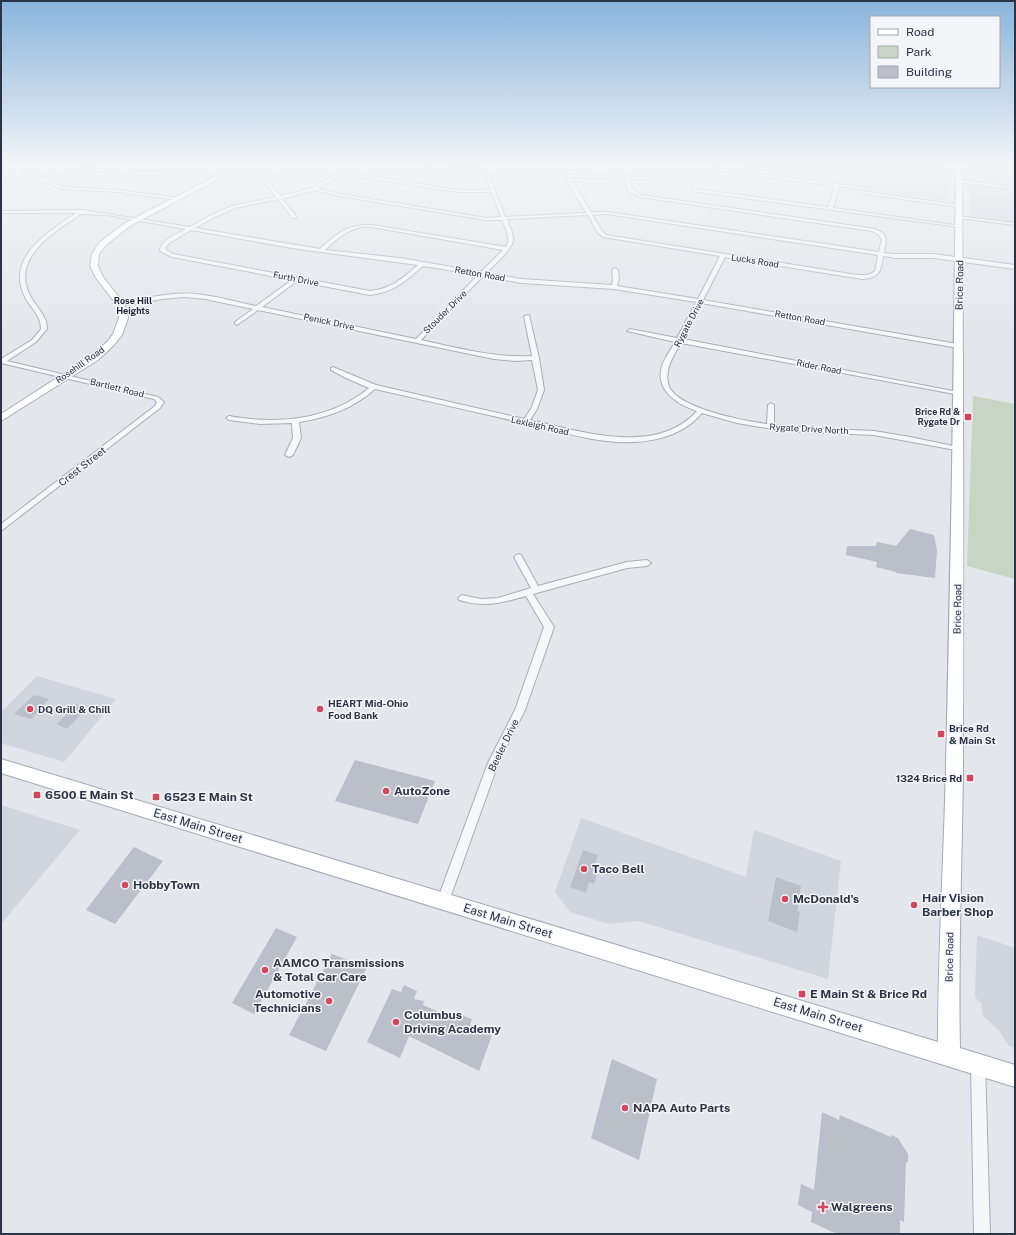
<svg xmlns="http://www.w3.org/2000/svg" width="1016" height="1235" viewBox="0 0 1016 1235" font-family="'Public Sans',sans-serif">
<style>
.built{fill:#d1d5dd}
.green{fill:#c9d5c4}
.building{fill:#babfc9}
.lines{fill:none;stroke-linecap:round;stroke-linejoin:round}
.street-casing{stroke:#a8adb6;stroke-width:2}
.secondary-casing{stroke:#a8adb6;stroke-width:2}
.primary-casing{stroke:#a2abb7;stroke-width:2}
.street{fill:#f6f7f9;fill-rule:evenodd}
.secondary{fill:#fff;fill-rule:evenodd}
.primary{fill:#fff;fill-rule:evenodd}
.poi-dot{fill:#d0475f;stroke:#f3f5f8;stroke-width:1.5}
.labels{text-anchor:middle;stroke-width:3;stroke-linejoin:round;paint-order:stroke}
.far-street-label{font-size:9px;fill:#2a3444;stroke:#f3f5f8}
.far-neighbourhood-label{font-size:9px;font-weight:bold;fill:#1c2535;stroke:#f3f5f8}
.far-poi-label{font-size:9px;font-weight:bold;fill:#2a3444;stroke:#f3f5f8;text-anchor:end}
.street-label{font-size:10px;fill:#2a3444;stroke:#f3f5f8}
.poi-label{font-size:10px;font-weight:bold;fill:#2a3444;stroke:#f3f5f8;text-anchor:start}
.near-poi-label{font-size:12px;font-weight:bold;fill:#2a3444;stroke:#f3f5f8;text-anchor:start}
.near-street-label{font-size:12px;fill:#2a3444;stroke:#f3f5f8}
</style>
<rect width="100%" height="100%" fill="#e3e6eb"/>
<g class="built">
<polygon points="737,163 950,163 948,201 863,189 864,185 745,170"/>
<polygon points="968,163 1015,163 1015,187 968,181"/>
<polygon points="969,184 1014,189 1015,222 970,216"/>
<polygon points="37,676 116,699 64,762 1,743 1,712"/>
<polygon points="1,805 80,830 1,924"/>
<polygon points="581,818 746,877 754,830 841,861 828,979 639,921 609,924 570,912 555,892"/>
<polygon points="977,935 1015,948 1015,1048 1009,1046 998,1029 983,1016 981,1003 975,997"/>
</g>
<polygon class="green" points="973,396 1015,404 1015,579 967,566"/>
<g class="building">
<polygon points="766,163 827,163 861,167 858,178 826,174 826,176 815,174 814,177 762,170"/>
<polygon points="987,163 999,163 996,182 985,180"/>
<polygon points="910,529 934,535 937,550 935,578 896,573 896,572 876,567 877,562 846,555 847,546 876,546 877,542 896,546"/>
<polygon points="34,695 49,699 31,719 14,714"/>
<polygon points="76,704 87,708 67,729 57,724"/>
<polygon points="355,760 435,781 418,824 335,801"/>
<polygon points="134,847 163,861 115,924 86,910"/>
<polygon points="583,850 598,855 592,873 597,874 594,884 589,882 586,893 570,887"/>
<polygon points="776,877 801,886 797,911 800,912 797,932 768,921"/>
<polygon points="276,928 297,937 254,1014 232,1003"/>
<polygon points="332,954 367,967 326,1051 289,1035"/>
<polygon points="404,985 417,991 414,999 424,1001 423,1005 455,1019 458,1014 472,1019 470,1025 492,1035 479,1071 409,1036 400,1058 367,1042 392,989 401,992"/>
<polygon points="612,1059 657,1079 639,1160 591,1138"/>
<polygon points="822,1112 839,1120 840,1115 891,1137 891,1135 898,1138 908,1154 908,1162 906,1162 904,1222 900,1220 900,1234 837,1234 811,1222 812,1212 798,1205 801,1184 814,1190"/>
</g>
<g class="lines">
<g class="street-casing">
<g id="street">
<path d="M 32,163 L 38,163 L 18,172 L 42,178 L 82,168 L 153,172 L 165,171 L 175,168 L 180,163 L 185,163 C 163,185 116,171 88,170 C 74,170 60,175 46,179 L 63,187 L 118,190 L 178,198 L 176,200 L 118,192 L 62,189 L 36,178 L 14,173 L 1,178 L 1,176 Z"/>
<path d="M 298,163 L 303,163 L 277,179 L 271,185 L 280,196 L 312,188 L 354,163 L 359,163 L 344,172 L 457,190 L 491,190 L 487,180 L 480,170 L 454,170 L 406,163 L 418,163 L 454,168 L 478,168 L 475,163 L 479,163 L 491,180 L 505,217 L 586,213 L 557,163 L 561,163 L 568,175 L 670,178 L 672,180 L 630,179 L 632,189 L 641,195 L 875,229 L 883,233 L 886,239 L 884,253 L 895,254 L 933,254 L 1015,265 L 1015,269 L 933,258 L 895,258 L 883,256 C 881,271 880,278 862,279 L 725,257 L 703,300 L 958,344 L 961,346 L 958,348 L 701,303 L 683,339 L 958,392 L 961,394 L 960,395 L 681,343 C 674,355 665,368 668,383 C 672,408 745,421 767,424 L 768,405 L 771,403 L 774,405 L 774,425 L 812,428 L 874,431 L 910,437 L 958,447 L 962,449 L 961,451 L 874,435 L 803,432 L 760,427 L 737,423 L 702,413 C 679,440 641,445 607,441 C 584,439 555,430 532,425 C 481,413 427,401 375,389 C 354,408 327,418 299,422 L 301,438 L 293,455 L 289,457 L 285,455 L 293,438 L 292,423 L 260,424 L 229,420 L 226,418 L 229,416 C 278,425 330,420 369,388 L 346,378 L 331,370 L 331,368 L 333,367 L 376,385 L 524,419 L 531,409 L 538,390 L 532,360 L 515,361 L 494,359 L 258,310 L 237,325 L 235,324 L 235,322 L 253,309 L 205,299 L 184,297 L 163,299 L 120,306 L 120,304 C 145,298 171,292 196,294 C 216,296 236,302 256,306 L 292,280 L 172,257 L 160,251 C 160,240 177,234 186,229 L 107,215 L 81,214 C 53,233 8,259 32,299 C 38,309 47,316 47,329 L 36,342 L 7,361 L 158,397 L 164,402 L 160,408 L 1,531 L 1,524 L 155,406 L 157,402 L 154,399 L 1,363 L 1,359 L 32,340 L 41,329 C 41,316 32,309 26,299 C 4,258 47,233 76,213 L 1,213 L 1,211 L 82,210 L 190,227 L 209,216 L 232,206 L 276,197 L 267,185 L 275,177 ZM 341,174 L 457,192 L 492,192 L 501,217 L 486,218 L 340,194 L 318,189 ZM 570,177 L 626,179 L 628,191 L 640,197 L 872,231 L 879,235 L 882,239 L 879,252 L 607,212 L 591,212 ZM 314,190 L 340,196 L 486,220 L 502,220 C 505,229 512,238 506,247 L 372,225 C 347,224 337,233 320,249 L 195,228 L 213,218 L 235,208 L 278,199 L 292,218 L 296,218 L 296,216 L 282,199 ZM 607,214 L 878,255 L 875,271 C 868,277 860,275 851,274 L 606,235 L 602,231 L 592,215 ZM 588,215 L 598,233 L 603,237 L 720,256 L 698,299 L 617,286 L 619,278 L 618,270 L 615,268 L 612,270 L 613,278 L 612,285 L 521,279 L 486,273 C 493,266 515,248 513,238 C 513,232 509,225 507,219 ZM 363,227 L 372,227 L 503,250 L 481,272 L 400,258 L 325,250 C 337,239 347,229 363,227 ZM 191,230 L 298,249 L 418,265 C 403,278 391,289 370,291 L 173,254 L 165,249 L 168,244 ZM 423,266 L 478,275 L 416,339 L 262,307 L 297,281 L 370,295 C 395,292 405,281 423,266 ZM 483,276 L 521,283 L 614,289 L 696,302 L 677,338 L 630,329 L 627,331 L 675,342 C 671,350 662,361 661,370 C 657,392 679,405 697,411 C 656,457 580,431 530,420 L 537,409 L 544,390 L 539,358 L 529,315 L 524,316 L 532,356 C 494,358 458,348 421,340 Z"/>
<path d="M 707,167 L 869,188 L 871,190 L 839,186 L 833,208 L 961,226 L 959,227 L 691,191 ZM 709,169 L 835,186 L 828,207 L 696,189 Z"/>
<polygon points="959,180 1015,187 1015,189 957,182"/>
<polygon points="861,191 959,205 961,206 959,207 859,193"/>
<polygon points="957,216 1015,223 1015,225 959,218"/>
<path d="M 518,554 L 521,555 L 538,586 L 627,562 L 647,560 L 651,563 L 647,566 L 627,568 L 533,594 L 554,627 L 525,710 L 498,764 L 449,901 L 447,905 L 443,907 L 439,905 L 437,901 L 488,763 L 515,710 L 544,627 L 526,596 C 501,603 485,608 459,600 L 458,598 L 462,595 L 481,599 L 498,598 L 531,588 L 514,557 Z"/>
<polygon points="978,1057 983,1059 985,1064 990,1234 974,1234 971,1064 973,1059"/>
</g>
</g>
<g class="secondary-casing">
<polygon id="secondary" points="235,163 242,163 226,175 130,226 106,245 99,254 98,266 103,277 125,305 128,318 122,335 114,345 98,360 1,421 1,414 91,356 108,341 113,334 119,318 117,305 96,278 90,266 92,254 100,242 125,223 222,173"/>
</g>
<g class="primary-casing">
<path id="primary" d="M 956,163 L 962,163 C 963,365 964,566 963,768 C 962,862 958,955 960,1048 L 1015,1065 L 1015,1087 L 1,773 L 1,759 L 938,1042 C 938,949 944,857 946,764 C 951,564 954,363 956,163 Z"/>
</g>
<use href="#street" class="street"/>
<use href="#secondary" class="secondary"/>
<use href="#primary" class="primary"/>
</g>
<linearGradient id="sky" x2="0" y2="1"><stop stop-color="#8ab4dc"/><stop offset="0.49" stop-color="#f2f4f6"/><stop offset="1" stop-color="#f2f4f6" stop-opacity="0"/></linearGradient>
<rect width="1016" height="336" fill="url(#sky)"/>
<g class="poi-dot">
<rect x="964" y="413" width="8" height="8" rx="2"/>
<circle cx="30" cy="709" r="4"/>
<circle cx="320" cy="709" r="4"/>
<rect x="937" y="730" width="8" height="8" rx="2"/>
<rect x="966" y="774" width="8" height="8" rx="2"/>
<circle cx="386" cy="791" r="4"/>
<rect x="33" y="791" width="8" height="8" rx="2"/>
<rect x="152" y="793" width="8" height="8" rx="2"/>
<circle cx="584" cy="869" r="4"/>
<circle cx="125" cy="885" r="4"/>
<circle cx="785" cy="899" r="4"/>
<circle cx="914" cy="905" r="4"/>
<circle cx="265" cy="970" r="4"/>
<rect x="798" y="990" width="8" height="8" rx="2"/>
<circle cx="329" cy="1001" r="4"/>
<circle cx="396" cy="1022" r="4"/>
<circle cx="625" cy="1108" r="4"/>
<path d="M821 1201h4v4h4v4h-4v4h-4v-4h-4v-4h4z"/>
</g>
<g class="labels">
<g class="far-street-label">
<text transform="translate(755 261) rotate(9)" y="3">Lucks Road</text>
<text transform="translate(480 274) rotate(10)" y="3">Retton Road</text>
<text transform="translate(296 279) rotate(11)" y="3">Furth Drive</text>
<text transform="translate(445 312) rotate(-45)" y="3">Stouder Drive</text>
<text transform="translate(800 318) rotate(10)" y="3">Retton Road</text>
<text transform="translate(329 322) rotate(12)" y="3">Penick Drive</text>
<text transform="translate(689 323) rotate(-62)" y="3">Rygate Drive</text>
<text transform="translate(80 365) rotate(-35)" y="3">Rosehill Road</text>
<text transform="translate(819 367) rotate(11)" y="3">Rider Road</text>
<text transform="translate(117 388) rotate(14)" y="3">Bartlett Road</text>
<text transform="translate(540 426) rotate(13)" y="3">Lexleigh Road</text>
<text transform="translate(809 429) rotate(3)" y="3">Rygate Drive North</text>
</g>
<g class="far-neighbourhood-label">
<text x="133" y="304">Rose Hill<tspan x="133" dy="10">Heights</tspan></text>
</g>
<g class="far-poi-label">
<text x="960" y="415">Brice Rd &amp;<tspan x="960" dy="10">Rygate Dr</tspan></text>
</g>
<g class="street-label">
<text transform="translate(959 285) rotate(-89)" y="4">Brice Road</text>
<text transform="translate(82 466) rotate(-38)" y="4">Crest Street</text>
<text transform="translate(957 609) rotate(-89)" y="4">Brice Road</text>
<text transform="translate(503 745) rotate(-64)" y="4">Beeler Drive</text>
<text transform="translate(949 957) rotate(-89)" y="4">Brice Road</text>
</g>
<g class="poi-label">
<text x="328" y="707">HEART Mid-Ohio<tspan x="328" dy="12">Food Bank</tspan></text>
<text x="38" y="713">DQ Grill &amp; Chill</text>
<text x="949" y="732">Brice Rd<tspan x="949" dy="12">&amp; Main St</tspan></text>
<text x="962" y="782" text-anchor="end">1324 Brice Rd</text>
</g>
<g class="near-poi-label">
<text x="394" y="795">AutoZone</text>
<text x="45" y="799">6500 E Main St</text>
<text x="164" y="801">6523 E Main St</text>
<text x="592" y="873">Taco Bell</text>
<text x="133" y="889">HobbyTown</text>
<text x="922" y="902">Hair Vision<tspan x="922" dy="14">Barber Shop</tspan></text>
<text x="793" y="903">McDonald's</text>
<text x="273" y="967">AAMCO Transmissions<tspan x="273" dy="14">&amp; Total Car Care</tspan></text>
<text x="321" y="998" text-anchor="end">Automotive<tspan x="321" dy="14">Technicians</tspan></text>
<text x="810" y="998">E Main St &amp; Brice Rd</text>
<text x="404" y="1019">Columbus<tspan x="404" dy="14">Driving Academy</tspan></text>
<text x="633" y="1112">NAPA Auto Parts</text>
<text x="831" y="1211">Walgreens</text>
</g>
<g class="near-street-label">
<text transform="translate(198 826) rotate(17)" y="4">East Main Street</text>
<text transform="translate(508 921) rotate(17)" y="4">East Main Street</text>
<text transform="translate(818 1015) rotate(17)" y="4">East Main Street</text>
</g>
</g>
<rect width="1016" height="1235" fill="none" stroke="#2a3444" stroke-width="4"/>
<rect x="870" y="16" width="130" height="72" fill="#f3f5f8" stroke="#a3a8b0"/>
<rect x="878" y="29" width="20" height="6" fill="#ffffff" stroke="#a3a8b0"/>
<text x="906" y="36" font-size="12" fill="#2a3444">Road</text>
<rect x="878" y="46" width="20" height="12" fill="#c9d5c4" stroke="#a3a8b0"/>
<text x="906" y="56" font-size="12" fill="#2a3444">Park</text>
<rect x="878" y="66" width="20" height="12" fill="#babfc9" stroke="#a3a8b0"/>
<text x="906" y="76" font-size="12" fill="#2a3444">Building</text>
</svg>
